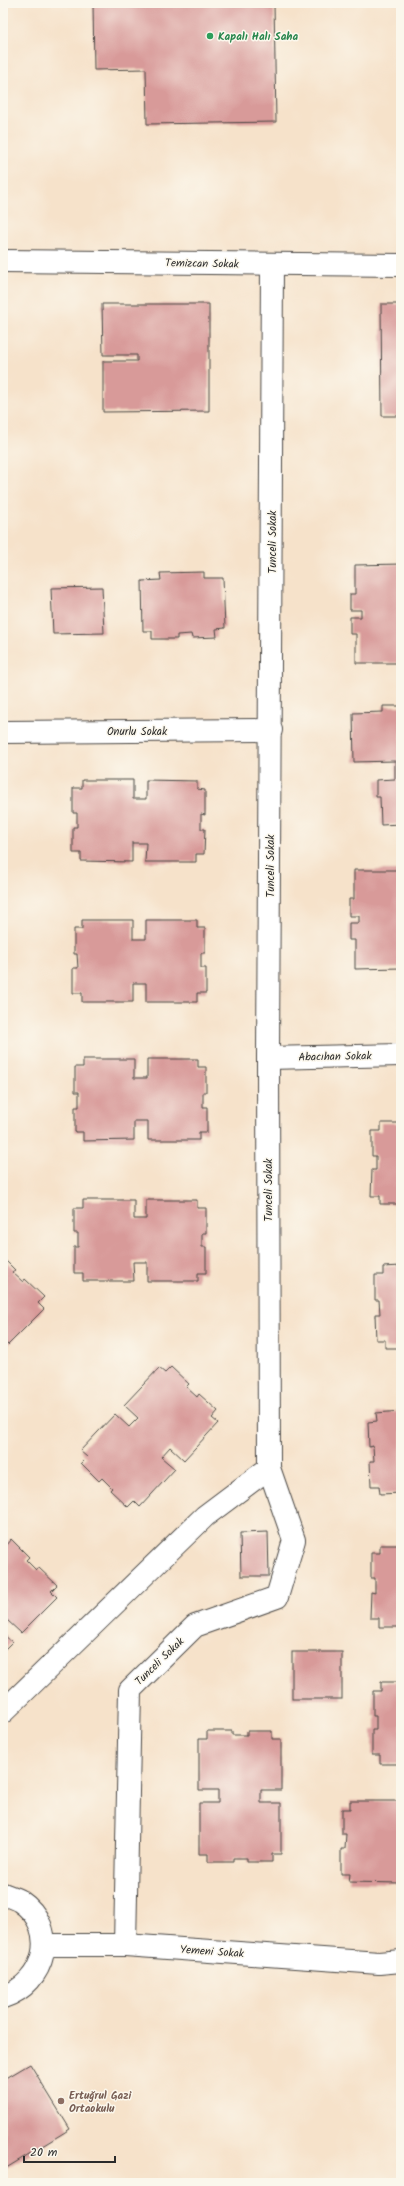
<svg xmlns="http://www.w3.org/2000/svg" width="404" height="2186" viewBox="0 0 404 2186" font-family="Kalam,sans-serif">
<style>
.building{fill:#d89a99}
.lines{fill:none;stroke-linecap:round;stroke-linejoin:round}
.minor-casing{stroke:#494643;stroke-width:24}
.minor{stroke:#fff;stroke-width:22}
.leisure-dot{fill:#2e9e5b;stroke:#fbf7ec;stroke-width:1.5}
.education-dot{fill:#8d6e63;stroke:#fbf7ec;stroke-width:1.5}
.labels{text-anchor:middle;stroke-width:3;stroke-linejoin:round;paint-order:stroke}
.leisure-label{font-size:11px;font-weight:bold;fill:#27864d;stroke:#fbf7ec;text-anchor:start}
.street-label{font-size:11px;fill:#2b2b2b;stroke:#fbf7ec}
.education-label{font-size:11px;font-weight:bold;fill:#785e54;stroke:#fbf7ec;text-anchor:start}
</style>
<rect width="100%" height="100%" fill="#fbf7ec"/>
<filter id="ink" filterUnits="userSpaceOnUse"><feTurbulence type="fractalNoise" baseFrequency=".025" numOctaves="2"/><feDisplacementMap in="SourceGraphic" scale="8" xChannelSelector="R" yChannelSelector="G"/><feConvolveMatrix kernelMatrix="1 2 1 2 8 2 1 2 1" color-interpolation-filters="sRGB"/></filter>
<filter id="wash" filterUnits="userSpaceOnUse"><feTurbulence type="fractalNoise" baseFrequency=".012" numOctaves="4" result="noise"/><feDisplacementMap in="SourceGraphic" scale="16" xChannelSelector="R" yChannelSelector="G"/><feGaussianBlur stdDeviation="0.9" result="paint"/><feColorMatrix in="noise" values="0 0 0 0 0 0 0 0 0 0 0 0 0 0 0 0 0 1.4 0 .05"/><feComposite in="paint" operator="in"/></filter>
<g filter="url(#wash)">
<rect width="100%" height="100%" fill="#f6e2ca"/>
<g id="blocks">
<g class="building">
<polygon points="93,3 274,3 276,122 147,124 146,69 94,70"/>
<polygon points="102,304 209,304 209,411 103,412 103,361 137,361 137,355 103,355"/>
<polygon points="381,304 401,304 401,416 382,416"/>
<polygon points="401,564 401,663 356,663 356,634 350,634 350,617 361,617 361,610 350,610 350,594 355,594 355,565"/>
<polygon points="204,572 204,578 223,578 225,628 216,629 217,637 192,638 191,634 177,635 177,639 152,639 152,631 143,631 142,581 161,580 160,573"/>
<polygon points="102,587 104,633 53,634 51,588"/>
<polygon points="383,706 401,706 401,824 381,825 380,797 376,797 376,780 395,779 395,761 354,762 353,713 383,712"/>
<polygon points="82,780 133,780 133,799 146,799 146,780 197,781 197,789 205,790 205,815 201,814 201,829 205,829 204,854 196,854 196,862 145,862 146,843 132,843 132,862 81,861 81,853 73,853 73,827 77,827 77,813 73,813 73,788 82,788"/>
<polygon points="354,870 401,870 401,968 355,969 355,940 349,940 349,923 359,923 359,916 349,916 349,899 354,899"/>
<polygon points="82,920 133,920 133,939 146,939 146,920 197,920 197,928 205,928 205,953 201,953 201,968 206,968 206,993 197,993 197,1002 146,1002 146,983 133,983 133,1002 82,1002 82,993 73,993 73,968 78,968 77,954 74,954 74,929 82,929"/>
<polygon points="83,1059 134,1059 134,1078 147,1078 147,1059 198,1059 198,1067 206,1067 206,1092 203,1092 203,1107 207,1107 207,1132 199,1132 199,1140 148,1140 148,1121 134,1121 134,1140 83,1141 83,1132 75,1132 75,1107 79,1107 79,1092 75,1092 75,1067 83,1067"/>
<polygon points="381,1123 401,1123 401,1204 380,1204 380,1196 371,1196 372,1170 376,1170 376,1156 372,1156 372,1131 381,1131"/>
<polygon points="83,1200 134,1200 134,1219 146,1219 146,1200 197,1200 197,1208 206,1208 206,1233 202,1233 202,1247 206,1247 206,1273 198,1273 198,1281 147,1281 147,1262 133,1262 134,1281 83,1281 83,1273 74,1273 74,1247 78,1247 78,1233 74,1233 74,1208 83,1208"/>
<polygon points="3,1258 15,1270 12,1272 23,1282 25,1279 44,1297 38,1303 44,1309 8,1345 3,1340"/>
<polygon points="401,1266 401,1348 385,1348 385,1340 376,1340 375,1314 380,1314 379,1300 375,1300 375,1275 383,1275 383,1267"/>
<polygon points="171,1367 189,1384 186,1387 197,1397 199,1394 218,1411 212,1418 218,1423 184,1460 170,1447 161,1457 175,1469 140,1507 134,1501 128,1507 110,1490 112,1488 102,1478 99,1481 81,1463 87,1457 80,1451 115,1414 129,1427 138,1418 124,1405 159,1368 165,1373"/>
<polygon points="401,1411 401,1493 380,1494 379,1486 371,1486 370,1461 374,1461 373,1446 369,1447 368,1422 377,1421 376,1413"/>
<polygon points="268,1532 269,1576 241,1576 240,1533"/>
<polygon points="11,1539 29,1557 26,1560 36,1570 39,1568 57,1585 51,1591 57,1597 21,1633 7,1620 3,1624 3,1543 5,1546"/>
<polygon points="380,1545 401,1545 401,1627 379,1627 379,1618 370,1618 371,1592 375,1593 375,1578 371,1578 371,1553 380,1553"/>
<polygon points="3,1634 12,1642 3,1651"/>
<rect x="292" y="1652" width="50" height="47"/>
<polygon points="381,1682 401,1682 401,1764 380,1764 380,1755 372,1755 372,1730 376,1730 376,1716 373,1716 373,1691 381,1691"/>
<polygon points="207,1731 232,1731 232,1735 247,1735 247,1731 272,1731 272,1739 281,1739 281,1790 261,1790 261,1803 281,1803 281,1854 272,1854 272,1862 247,1862 247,1858 233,1858 233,1862 208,1862 208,1854 199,1854 199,1803 218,1803 218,1790 199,1790 199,1739 207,1739"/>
<polygon points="350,1801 401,1801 400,1883 349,1882 350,1874 341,1874 341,1849 345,1849 346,1834 342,1834 342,1809 350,1809"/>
<polygon points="30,2064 70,2129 3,2170 3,2080"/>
</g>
</g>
</g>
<g filter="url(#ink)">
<use href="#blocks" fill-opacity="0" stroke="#494643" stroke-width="1"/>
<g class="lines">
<g class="minor-casing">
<g id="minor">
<polyline points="3,261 401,265"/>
<polyline points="3,732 271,730"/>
<polyline points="268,1058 401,1055"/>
<polyline points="3,1712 205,1516 269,1468 268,1058 272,264"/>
<path d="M 3,1894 C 8,1896 15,1898 20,1901 C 60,1928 46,1983 3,1997"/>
<polyline points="44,1945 125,1945 379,1963 401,1961"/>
<polyline points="125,1945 130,1690 195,1626 277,1597 294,1540 269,1468"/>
</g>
</g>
<use href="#minor" class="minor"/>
</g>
</g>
<circle class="leisure-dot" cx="210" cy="36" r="4"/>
<circle class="education-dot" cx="61" cy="2101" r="4"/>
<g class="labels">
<g class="leisure-label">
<text x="218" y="40">Kapalı Halı Saha</text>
</g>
<g class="street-label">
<text transform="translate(202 263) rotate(1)" y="4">Temizcan Sokak</text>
<text transform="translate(272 542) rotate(-90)" y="4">Tunceli Sokak</text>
<text x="137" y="735">Onurlu Sokak</text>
<text transform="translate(270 866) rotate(-90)" y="4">Tunceli Sokak</text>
<text transform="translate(335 1056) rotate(-1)" y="4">Abacıhan Sokak</text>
<text transform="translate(268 1190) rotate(-90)" y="4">Tunceli Sokak</text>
<text transform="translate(159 1661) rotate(-44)" y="4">Tunceli Sokak</text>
<text transform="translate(212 1951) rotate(4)" y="4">Yemeni Sokak</text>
</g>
<g class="education-label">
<text x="69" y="2099">Ertuğrul Gazi<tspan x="69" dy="13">Ortaokulu</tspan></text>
</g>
</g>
<rect width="404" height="2186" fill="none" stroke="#fbf7ec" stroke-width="16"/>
<path d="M24 2156v6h91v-6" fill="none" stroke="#2b2b2b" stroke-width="2"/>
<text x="30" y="2156" font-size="12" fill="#2b2b2b" stroke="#fbf7ec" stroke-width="3" paint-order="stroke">20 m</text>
</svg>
